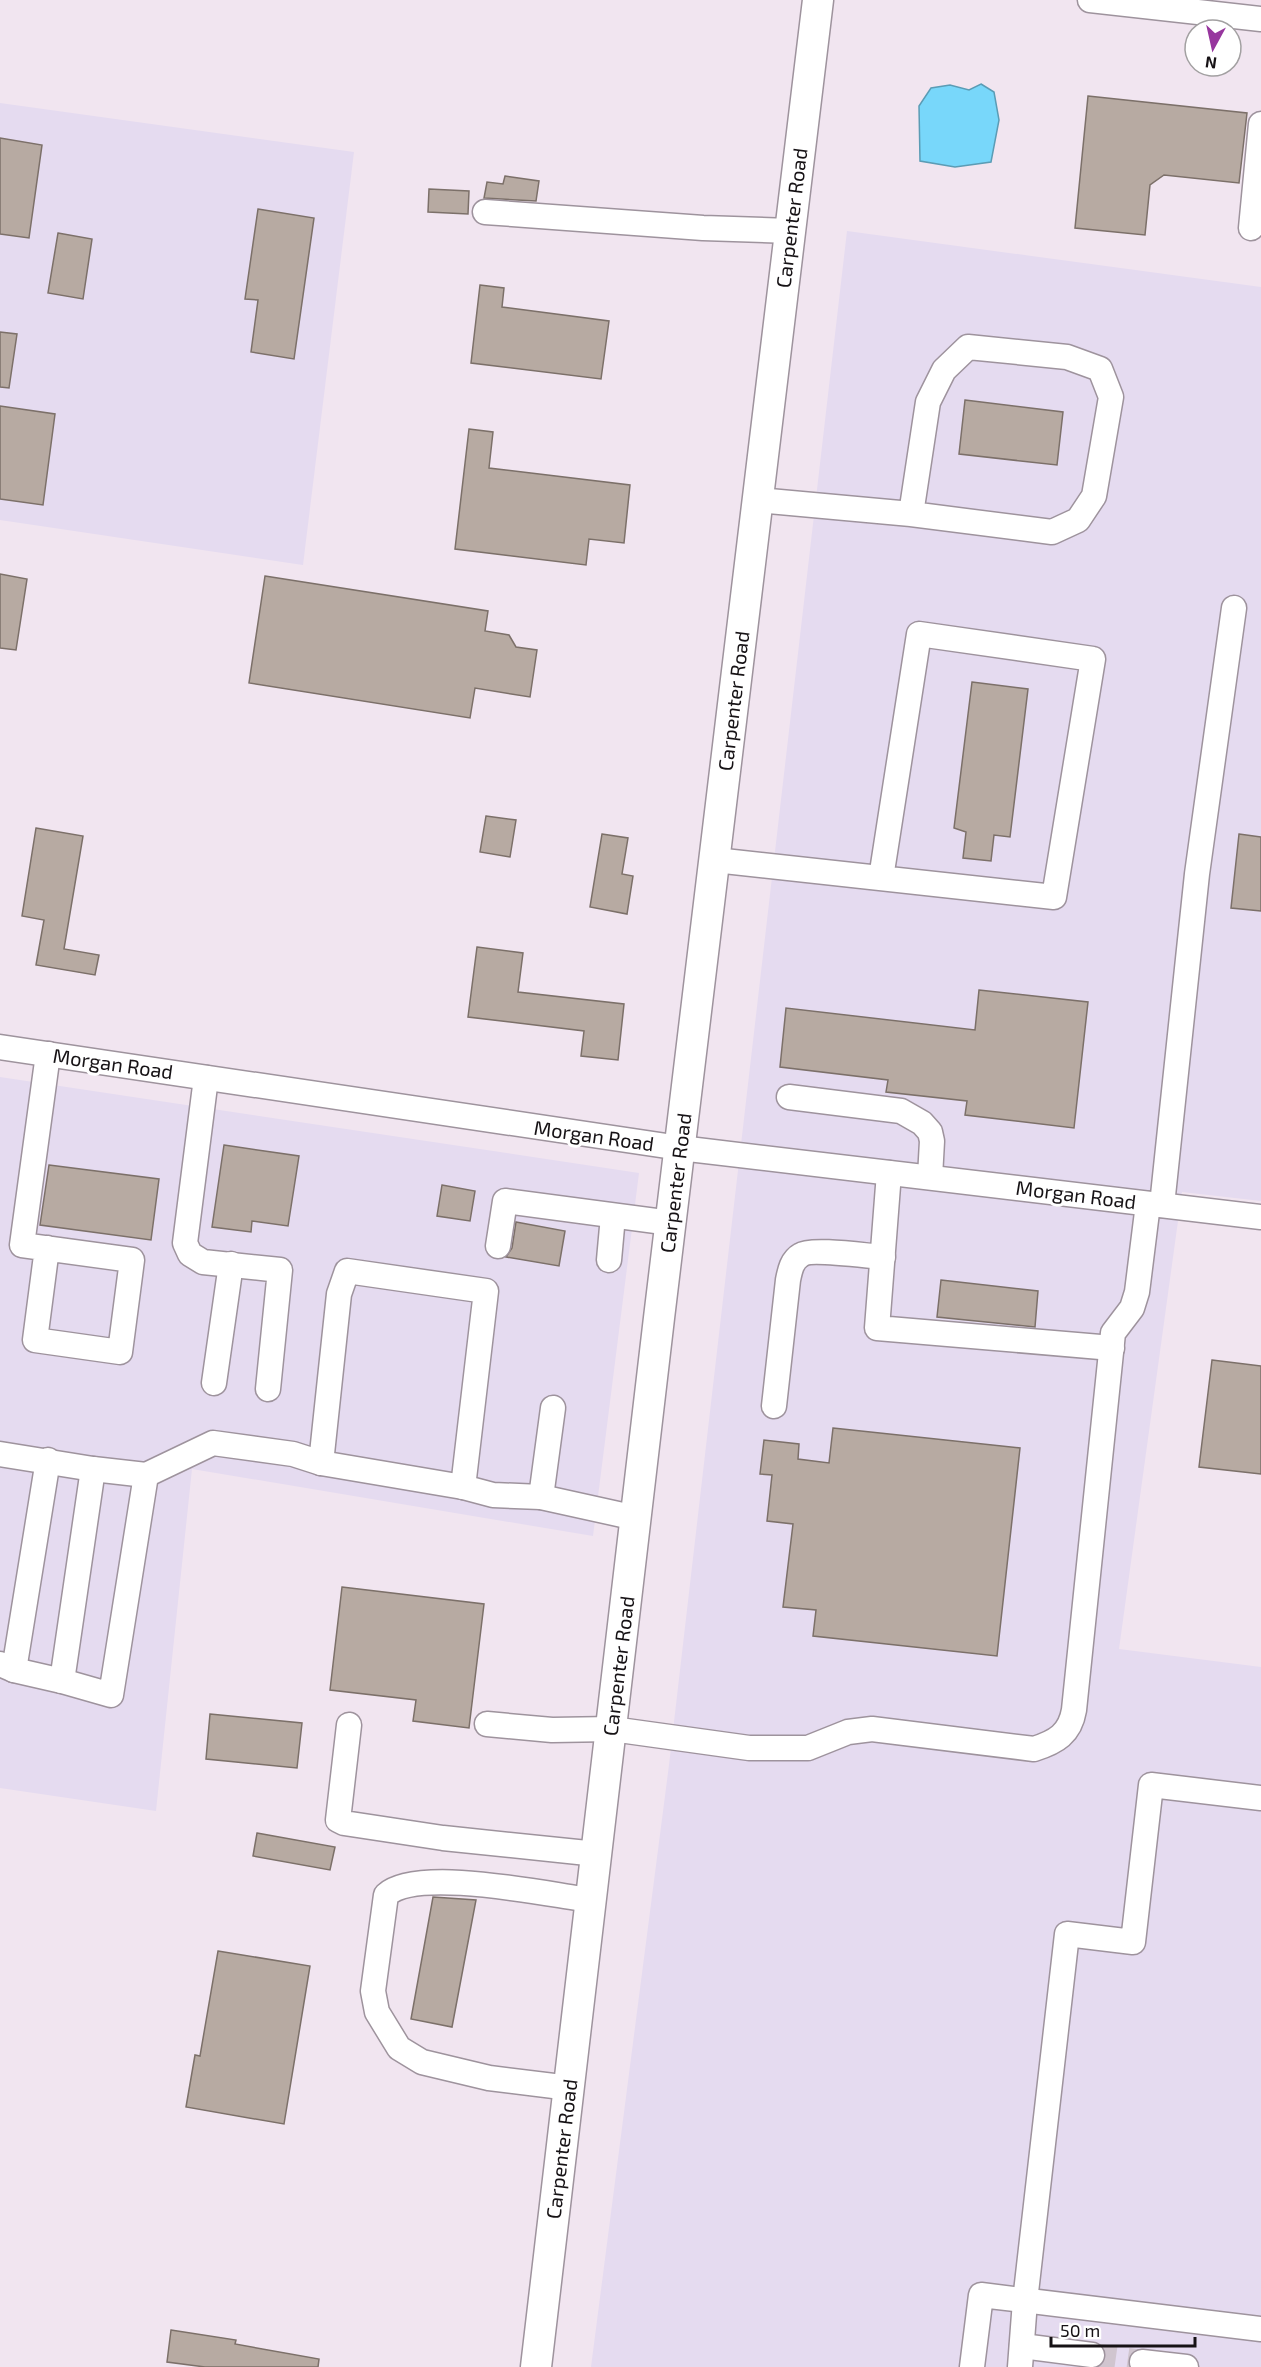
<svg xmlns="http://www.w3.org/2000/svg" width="1261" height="2367" viewBox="0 0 1261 2367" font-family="'Exo 2',sans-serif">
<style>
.industrial{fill:#e5dbf0}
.water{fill:#78d7fa;stroke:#5b9cb5;stroke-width:1.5}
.building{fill:#b7aaa2;stroke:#7c7069;stroke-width:1.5}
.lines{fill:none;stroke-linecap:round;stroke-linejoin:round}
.minor-tunnel{stroke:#d0c5cf;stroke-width:24;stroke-dasharray:24 12;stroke-linecap:butt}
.minor-casing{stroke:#9e939d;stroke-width:27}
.major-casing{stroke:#9e939d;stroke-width:33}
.minor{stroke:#fff;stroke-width:24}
.major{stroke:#fff;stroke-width:30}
.labels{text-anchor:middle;stroke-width:6;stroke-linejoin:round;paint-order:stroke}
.street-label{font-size:20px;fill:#161215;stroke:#fff}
</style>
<rect width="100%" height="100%" fill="#f1e5f0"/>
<g class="industrial">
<polygon points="0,103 354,152 303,565 0,520"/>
<polygon points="847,231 1261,287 1261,1201 1182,1192 1119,1649 1261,1667 1261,2367 591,2367 669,1765"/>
<polygon points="0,1077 639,1173 593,1536 192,1469 156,1811 0,1788"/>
</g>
<polygon class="water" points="981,84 994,92 999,120 991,162 955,167 920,161 919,106 931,88 950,85 969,90"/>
<g class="building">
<polygon points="1088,96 1247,113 1239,183 1164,175 1150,185 1145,235 1075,228"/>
<polygon points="0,138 42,145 29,238 0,234"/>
<polygon points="505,176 539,181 536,201 484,198 487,182 503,184"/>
<polygon points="429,189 469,191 468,214 428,212"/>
<polygon points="258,209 314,218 294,359 251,352 258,300 245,299"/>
<polygon points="58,233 92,239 83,299 48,293"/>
<polygon points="480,285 504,288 502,307 609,321 601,379 471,363"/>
<polygon points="0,332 17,334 9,388 0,387"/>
<polygon points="965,400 1063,412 1057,465 959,454"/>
<polygon points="0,406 55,414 43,505 0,499"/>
<polygon points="469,429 493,432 489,468 630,485 624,543 589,539 586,565 455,549"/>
<polygon points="0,574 27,579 16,650 0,648"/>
<polygon points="265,576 488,611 485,631 509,635 516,647 537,650 530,697 475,688 470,718 249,683"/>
<polygon points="972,682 1028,689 1010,837 994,835 991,861 963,858 966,832 954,828"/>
<polygon points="486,816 516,820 510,857 480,852"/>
<polygon points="36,828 83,836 64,949 99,955 95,975 36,965 44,920 22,916"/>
<polygon points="602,834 628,838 622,874 633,876 627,914 590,907"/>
<polygon points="1239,834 1261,837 1261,911 1231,908"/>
<polygon points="477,947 523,953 518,992 624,1004 618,1060 581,1056 584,1031 468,1017"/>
<polygon points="979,990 1088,1002 1074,1128 965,1115 967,1101 886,1092 888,1080 780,1067 786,1008 975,1030"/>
<polygon points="224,1145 299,1156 288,1226 252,1221 251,1232 212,1227"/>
<polygon points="49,1165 159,1179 151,1240 40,1225"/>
<polygon points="442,1185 475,1191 470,1221 437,1216"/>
<polygon points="516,1222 565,1231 559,1266 506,1257 512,1248"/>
<polygon points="941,1280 1038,1291 1035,1327 937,1317"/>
<polygon points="1212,1360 1261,1366 1261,1474 1199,1467"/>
<polygon points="833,1428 1020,1448 997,1656 813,1636 816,1610 783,1607 793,1524 767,1521 772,1475 760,1474 764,1440 799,1444 798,1459 829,1463"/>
<polygon points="342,1587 484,1604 469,1728 413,1721 416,1700 330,1690"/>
<polygon points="210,1714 302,1723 297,1768 206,1759"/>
<polygon points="257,1833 335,1847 330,1870 253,1856"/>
<polygon points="433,1897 476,1900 452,2027 411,2019"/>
<polygon points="218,1951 310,1966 284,2124 186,2107 195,2055 200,2056"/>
<polygon points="171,2330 236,2340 235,2344 319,2359 318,2367 205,2367 167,2362"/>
</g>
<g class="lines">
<polyline class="minor-tunnel" points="1092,2355 1142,2362"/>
<g class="minor-casing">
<g id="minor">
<polyline points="1090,0 1261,19"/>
<polyline points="485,212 703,228 790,231"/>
<polyline points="1251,228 1261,124"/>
<polyline points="758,500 911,514 1052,532 1078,520 1094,496 1111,397 1100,369 1067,357 968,347 944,370 928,402 911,514"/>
<polyline points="715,860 1054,897 1093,659 919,634 881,878"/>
<polyline points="0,1047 680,1148 1261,1217"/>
<polyline points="206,1078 185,1243 190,1254 203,1262 280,1270 268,1389"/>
<polyline points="789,1097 901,1111 922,1123 930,1132 932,1141 930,1177"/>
<polyline points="889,1173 877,1328 1112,1348"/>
<polyline points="1162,1205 1197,874 1234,608"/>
<polyline points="498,1246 505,1201 671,1223"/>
<polyline points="47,1248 35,1340 120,1352 132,1260 22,1245 48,1054"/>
<polyline points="609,1260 613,1216"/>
<polyline points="214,1383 231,1264"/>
<path d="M 774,1406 L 788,1280 C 790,1270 792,1260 801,1255 C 811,1248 867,1256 883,1257"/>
<polyline points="0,1454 93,1469 146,1475 213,1443 293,1454 321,1463 463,1487 493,1495 541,1497 636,1518"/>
<polyline points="321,1463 339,1294 347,1271 486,1291 463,1487"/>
<polyline points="541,1497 553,1408"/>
<polyline points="0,1664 14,1670 48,1460"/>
<polyline points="14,1670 62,1681 111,1695 146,1475"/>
<polyline points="62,1681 93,1469"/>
<path d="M 487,1724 L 552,1730 L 612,1729 L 749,1748 L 808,1748 L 848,1732 L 872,1729 L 1034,1749 C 1056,1742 1070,1734 1074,1710 L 1113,1333 L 1132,1308 L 1137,1292 L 1148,1204"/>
<polyline points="349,1725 338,1820 344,1823 443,1838 597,1854"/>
<path d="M 570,2088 L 489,2078 L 422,2062 L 399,2048 L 377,2012 L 373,1991 L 386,1895 C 417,1866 549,1895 591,1900"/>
<polyline points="1022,2346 1092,2355"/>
<polyline points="1142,2362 1186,2367"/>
<polyline points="972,2367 981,2295 1261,2329"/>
<polyline points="1020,2367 1025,2301 1067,1934 1133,1942 1151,1785 1261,1798"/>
</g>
</g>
<g class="major-casing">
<polyline id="major" points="536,2367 659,1318 818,0"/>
</g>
<use href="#minor" class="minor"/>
<use href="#major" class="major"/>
</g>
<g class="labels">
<g class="street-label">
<text transform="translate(792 218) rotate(-83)" y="7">Carpenter Road</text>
<text transform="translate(734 701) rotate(-83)" y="7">Carpenter Road</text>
<text transform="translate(113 1064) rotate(8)" y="7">Morgan Road</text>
<text transform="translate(594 1136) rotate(8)" y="7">Morgan Road</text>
<text transform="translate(676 1183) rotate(-83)" y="7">Carpenter Road</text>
<text transform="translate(1076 1195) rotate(7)" y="7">Morgan Road</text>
<text transform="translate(619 1666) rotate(-83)" y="7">Carpenter Road</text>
<text transform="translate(562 2149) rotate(-83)" y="7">Carpenter Road</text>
</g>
</g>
<g transform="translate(1213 48) rotate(188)"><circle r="28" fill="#ffffff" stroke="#a2a0a1" stroke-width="1.5"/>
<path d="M0-4.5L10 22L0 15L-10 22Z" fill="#97369e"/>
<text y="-9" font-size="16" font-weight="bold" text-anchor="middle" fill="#161215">N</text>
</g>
<path d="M1051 2337v9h144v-9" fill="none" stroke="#161215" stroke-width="3"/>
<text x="1060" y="2337" font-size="18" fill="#161215" stroke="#ffffff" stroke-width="4.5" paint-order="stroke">50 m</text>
</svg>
